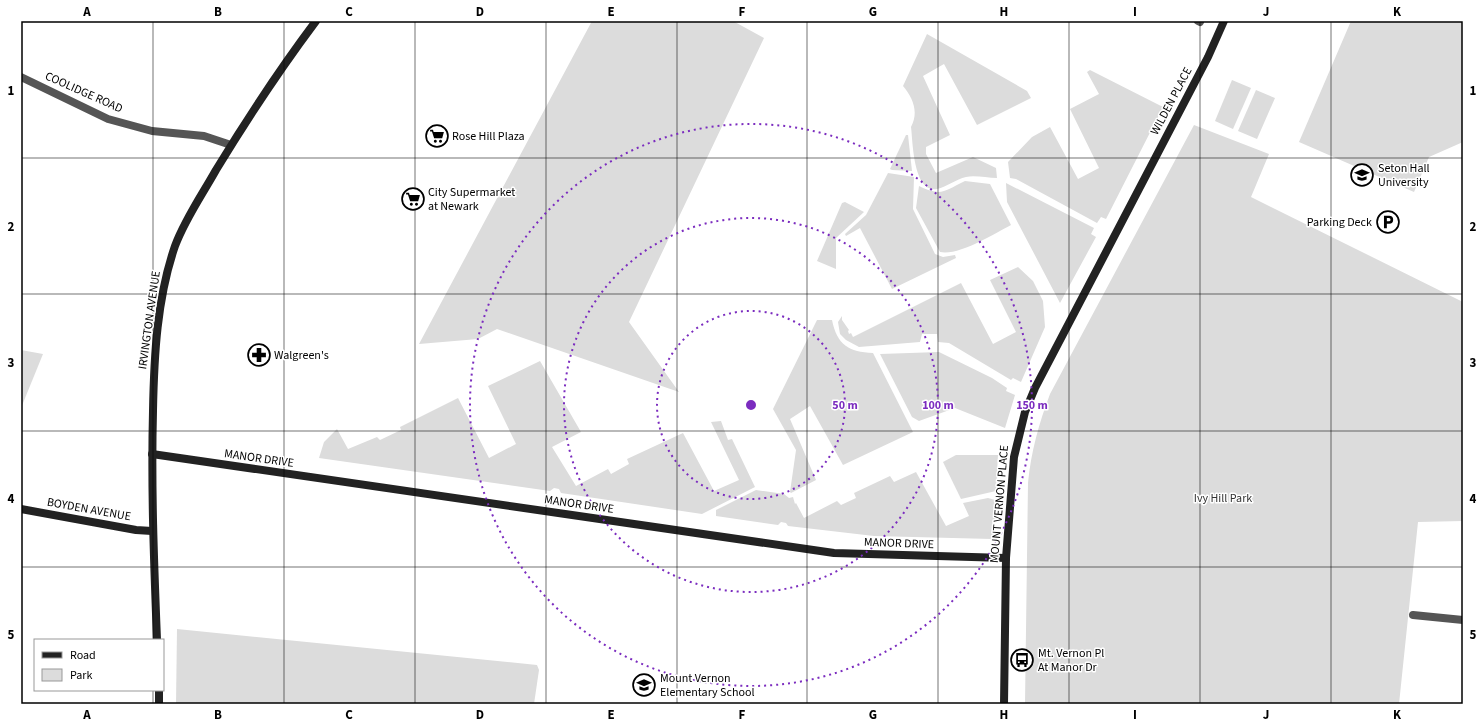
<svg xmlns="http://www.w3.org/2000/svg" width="1484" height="725" viewBox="0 0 1484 725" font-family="'Source Sans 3',sans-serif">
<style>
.green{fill:#dcdcdc}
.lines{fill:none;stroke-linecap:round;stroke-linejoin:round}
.street{stroke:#555;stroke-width:8}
.secondary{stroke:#222;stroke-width:8}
.grid{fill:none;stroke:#000;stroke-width:1;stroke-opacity:0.55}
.ring{fill:none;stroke:#7b2cbf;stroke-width:2;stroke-dasharray:2 4}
.labels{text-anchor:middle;stroke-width:3;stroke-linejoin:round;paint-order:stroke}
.street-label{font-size:12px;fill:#000;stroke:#fff}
.poi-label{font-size:12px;fill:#000;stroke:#fff;text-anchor:start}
.park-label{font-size:12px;fill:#333;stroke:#fff}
.centre{fill:#7b2cbf;stroke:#fff;stroke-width:2}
.ring-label{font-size:12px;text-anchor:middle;font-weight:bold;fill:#7b2cbf;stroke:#fff;stroke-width:3;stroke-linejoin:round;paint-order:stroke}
.neatline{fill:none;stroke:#000;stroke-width:1.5}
.grid-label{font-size:13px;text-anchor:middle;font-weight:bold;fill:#000}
</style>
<rect width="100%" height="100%" fill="#fff"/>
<g class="green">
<polygon points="592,21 733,21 764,38 629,322 679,392 497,329 478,339 419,344"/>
<polygon points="1351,21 1463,21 1463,142 1429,157 1414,192 1299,142"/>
<path d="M 927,34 L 1027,91 L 1031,98 L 977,125 L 944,64 L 923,76 L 950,135 L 926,147 L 926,154 L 936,173 L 973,157 L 996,168 L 997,178 C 987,178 975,175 966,177 C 956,179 947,187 937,189 C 913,193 913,142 911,127 C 919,112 913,98 903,86 Z"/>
<polygon points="1090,70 1163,107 1106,219 1101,217 1097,223 1016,179 1010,178 1008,162 1032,137 1050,127 1078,179 1099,168 1070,109 1099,94 1087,72"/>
<polygon points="1232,80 1251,88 1233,129 1215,121"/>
<polygon points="1256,90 1275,98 1257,139 1238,131"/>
<path d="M 1194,125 L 1269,154 L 1251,197 L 1463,302 L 1463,521 L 1418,522 L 1399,704 L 1025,704 L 1028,483 C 1031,452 1039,423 1050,394 Z"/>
<polygon points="906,135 908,135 912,171 892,170 890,169"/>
<polygon points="888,173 914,177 913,209 935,254 943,257 955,255 956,258 892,289 860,228 846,236 845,234 866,215"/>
<path d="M 965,181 L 990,184 L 1011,225 C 994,234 959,256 940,252 L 916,208 L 919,186 C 942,197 944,191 965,181 Z"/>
<polygon points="1006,183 1094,228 1091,234 1096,237 1060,303 1007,202"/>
<polygon points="845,202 864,212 836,238 836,269 817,261 842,203"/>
<polygon points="1018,267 1033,281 1043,301 1045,327 1021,382 1013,378 1011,380 949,343 938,342 937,334 922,334 920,342 859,347 846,340 840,334 838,322 842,316 842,320 849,330 848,331 849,334 851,333 853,337 961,283 993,344 1016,332 990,280"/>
<path d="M 817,320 L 832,320 C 837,345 849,352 873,353 L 913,432 L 843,465 L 810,406 L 790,419 L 816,480 L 791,493 L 790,492 L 796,450 L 773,409 Z"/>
<polygon points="21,350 43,354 21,408"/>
<polygon points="939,352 992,378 1007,388 1006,391 1015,395 1005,428 955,408 919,421 912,417 880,354"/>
<polygon points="540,361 581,432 552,447 576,486 608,469 611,474 629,464 627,459 683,433 714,491 739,480 711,422 721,421 728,440 732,439 755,487 702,514 561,493 559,489 554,488 550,491 319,458 324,442 337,429 348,449 377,437 380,440 401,430 400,427 458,398 489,458 516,444 488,386"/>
<polygon points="956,455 998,455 996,491 961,499 943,462"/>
<polygon points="916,472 946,526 969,516 963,503 988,498 995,500 995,536 992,539 874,536 788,526 786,523 781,522 778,525 716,516 716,510 756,490 784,494 789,498 793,497 795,504 796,503 804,518 837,501 841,505 856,498 854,493 890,476 894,482"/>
<polygon points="177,629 537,665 539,670 534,704 176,704"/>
</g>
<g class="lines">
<g class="street">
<polyline points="1198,21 1200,22"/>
<polyline points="21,77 108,119 152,131 204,136 231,145"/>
<polyline points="1413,615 1463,620"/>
</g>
<g class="secondary">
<polyline points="152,454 834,553 1006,558"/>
<polyline points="21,509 136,530 152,531"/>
<path d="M 157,640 C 154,563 151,487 153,411 C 154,356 157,298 175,246 C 185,219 202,195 216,170 C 247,119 280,69 316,21"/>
<polyline points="159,690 159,704"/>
<polyline points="1004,704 1006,558 1014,457 1025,412 1035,388 1208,57 1224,21"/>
</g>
</g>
<path class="grid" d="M 153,21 L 153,640M 284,21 L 284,704M 415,21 L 415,704M 546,21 L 546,704M 677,21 L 677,704M 807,21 L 807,704M 938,21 L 938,704M 1069,21 L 1069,704M 1200,21 L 1200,704M 1331,21 L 1331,704M 21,158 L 1463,158M 21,294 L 1463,294M 21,431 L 1463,431M 21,567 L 1463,567M 153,690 L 153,704"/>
<g class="ring">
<circle cx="751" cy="405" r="94"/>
<circle cx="751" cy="405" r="187"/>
<circle cx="751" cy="405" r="281"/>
</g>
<defs>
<g id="supermarket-ring" transform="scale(1.15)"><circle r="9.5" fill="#fff" stroke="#000" stroke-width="1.5"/><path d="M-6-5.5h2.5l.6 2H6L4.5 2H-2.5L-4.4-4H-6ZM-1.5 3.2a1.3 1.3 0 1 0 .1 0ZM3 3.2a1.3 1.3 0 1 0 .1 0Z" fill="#000"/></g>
<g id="university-ring" transform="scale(1.15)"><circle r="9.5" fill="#fff" stroke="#000" stroke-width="1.5"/><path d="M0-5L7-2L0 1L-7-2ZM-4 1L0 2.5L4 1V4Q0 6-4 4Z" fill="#000"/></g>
<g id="parking-ring" transform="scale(1.15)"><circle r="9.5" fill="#fff" stroke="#000" stroke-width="1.5"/><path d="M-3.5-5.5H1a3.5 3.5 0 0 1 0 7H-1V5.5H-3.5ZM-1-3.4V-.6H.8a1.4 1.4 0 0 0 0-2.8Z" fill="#000"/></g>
<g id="pharmacy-ring" transform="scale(1.15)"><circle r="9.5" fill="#fff" stroke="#000" stroke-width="1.5"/><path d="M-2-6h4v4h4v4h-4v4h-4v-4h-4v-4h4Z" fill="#000"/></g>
<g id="bus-ring" transform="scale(1.15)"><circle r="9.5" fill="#fff" stroke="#000" stroke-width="1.5"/><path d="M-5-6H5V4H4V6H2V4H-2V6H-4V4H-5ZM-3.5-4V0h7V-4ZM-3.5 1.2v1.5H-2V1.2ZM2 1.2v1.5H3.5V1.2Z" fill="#000"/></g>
<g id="school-ring" transform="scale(1.15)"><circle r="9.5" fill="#fff" stroke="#000" stroke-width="1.5"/><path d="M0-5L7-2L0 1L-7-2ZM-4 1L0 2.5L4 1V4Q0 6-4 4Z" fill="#000"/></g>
</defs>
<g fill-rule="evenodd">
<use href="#supermarket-ring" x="437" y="136"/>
<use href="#university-ring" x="1362" y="175"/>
<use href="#supermarket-ring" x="413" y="199"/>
<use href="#parking-ring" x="1388" y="222"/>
<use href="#pharmacy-ring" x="259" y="355"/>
<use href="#bus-ring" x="1022" y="660"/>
<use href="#school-ring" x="644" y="685"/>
</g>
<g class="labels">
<g class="street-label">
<text transform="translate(84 92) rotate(24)" y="4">COOLIDGE ROAD</text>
<text transform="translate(1171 101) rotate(-62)" y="4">WILDEN PLACE</text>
<text transform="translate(149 320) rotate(-82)" y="4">IRVINGTON AVENUE</text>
<text transform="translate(259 458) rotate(8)" y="4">MANOR DRIVE</text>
<text transform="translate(579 504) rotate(8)" y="4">MANOR DRIVE</text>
<text transform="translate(999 504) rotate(-85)" y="4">MOUNT VERNON PLACE</text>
<text transform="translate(89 509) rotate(10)" y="4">BOYDEN AVENUE</text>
<text transform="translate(899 543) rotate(2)" y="4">MANOR DRIVE</text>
</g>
<g class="poi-label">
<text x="452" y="140">Rose Hill Plaza</text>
<text x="1378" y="172">Seton Hall<tspan x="1378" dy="14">University</tspan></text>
<text x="428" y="196">City Supermarket<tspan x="428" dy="14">at Newark</tspan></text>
<text x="1372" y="226" text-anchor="end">Parking Deck</text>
<text x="274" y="359">Walgreen's</text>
<text x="1038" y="657">Mt. Vernon Pl<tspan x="1038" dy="14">At Manor Dr</tspan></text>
<text x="660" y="682">Mount Vernon<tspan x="660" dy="14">Elementary School</tspan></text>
</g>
<g class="park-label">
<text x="1223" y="502">Ivy Hill Park</text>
</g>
</g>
<circle cx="751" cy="405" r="6" class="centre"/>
<g class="ring-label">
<text x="845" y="409">50 m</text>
<text x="938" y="409">100 m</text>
<text x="1032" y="409">150 m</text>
</g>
<rect width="1484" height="725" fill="none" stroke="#ffffff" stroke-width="44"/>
<rect x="34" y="639" width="130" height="52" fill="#ffffff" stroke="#999999"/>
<rect x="42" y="652" width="20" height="6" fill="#222222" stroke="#999999"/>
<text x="70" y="659" font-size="12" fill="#000000">Road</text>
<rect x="42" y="669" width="20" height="12" fill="#dcdcdc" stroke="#999999"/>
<text x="70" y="679" font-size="12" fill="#000000">Park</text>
<rect x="22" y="22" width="1440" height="681" class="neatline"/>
<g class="grid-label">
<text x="87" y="16">A</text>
<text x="218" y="16">B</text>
<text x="349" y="16">C</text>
<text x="480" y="16">D</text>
<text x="611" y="16">E</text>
<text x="742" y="16">F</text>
<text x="873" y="16">G</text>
<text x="1004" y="16">H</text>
<text x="1135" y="16">I</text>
<text x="1266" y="16">J</text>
<text x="1397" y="16">K</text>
<text x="11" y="95">1</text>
<text x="1473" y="95">1</text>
<text x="11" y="231">2</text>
<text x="1473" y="231">2</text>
<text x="11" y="367">3</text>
<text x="1473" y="367">3</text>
<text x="11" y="503">4</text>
<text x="1473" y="503">4</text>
<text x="11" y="639">5</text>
<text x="1473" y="639">5</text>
<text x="87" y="719">A</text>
<text x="218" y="719">B</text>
<text x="349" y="719">C</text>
<text x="480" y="719">D</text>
<text x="611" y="719">E</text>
<text x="742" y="719">F</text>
<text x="873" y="719">G</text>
<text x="1004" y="719">H</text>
<text x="1135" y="719">I</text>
<text x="1266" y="719">J</text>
<text x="1397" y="719">K</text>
</g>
</svg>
